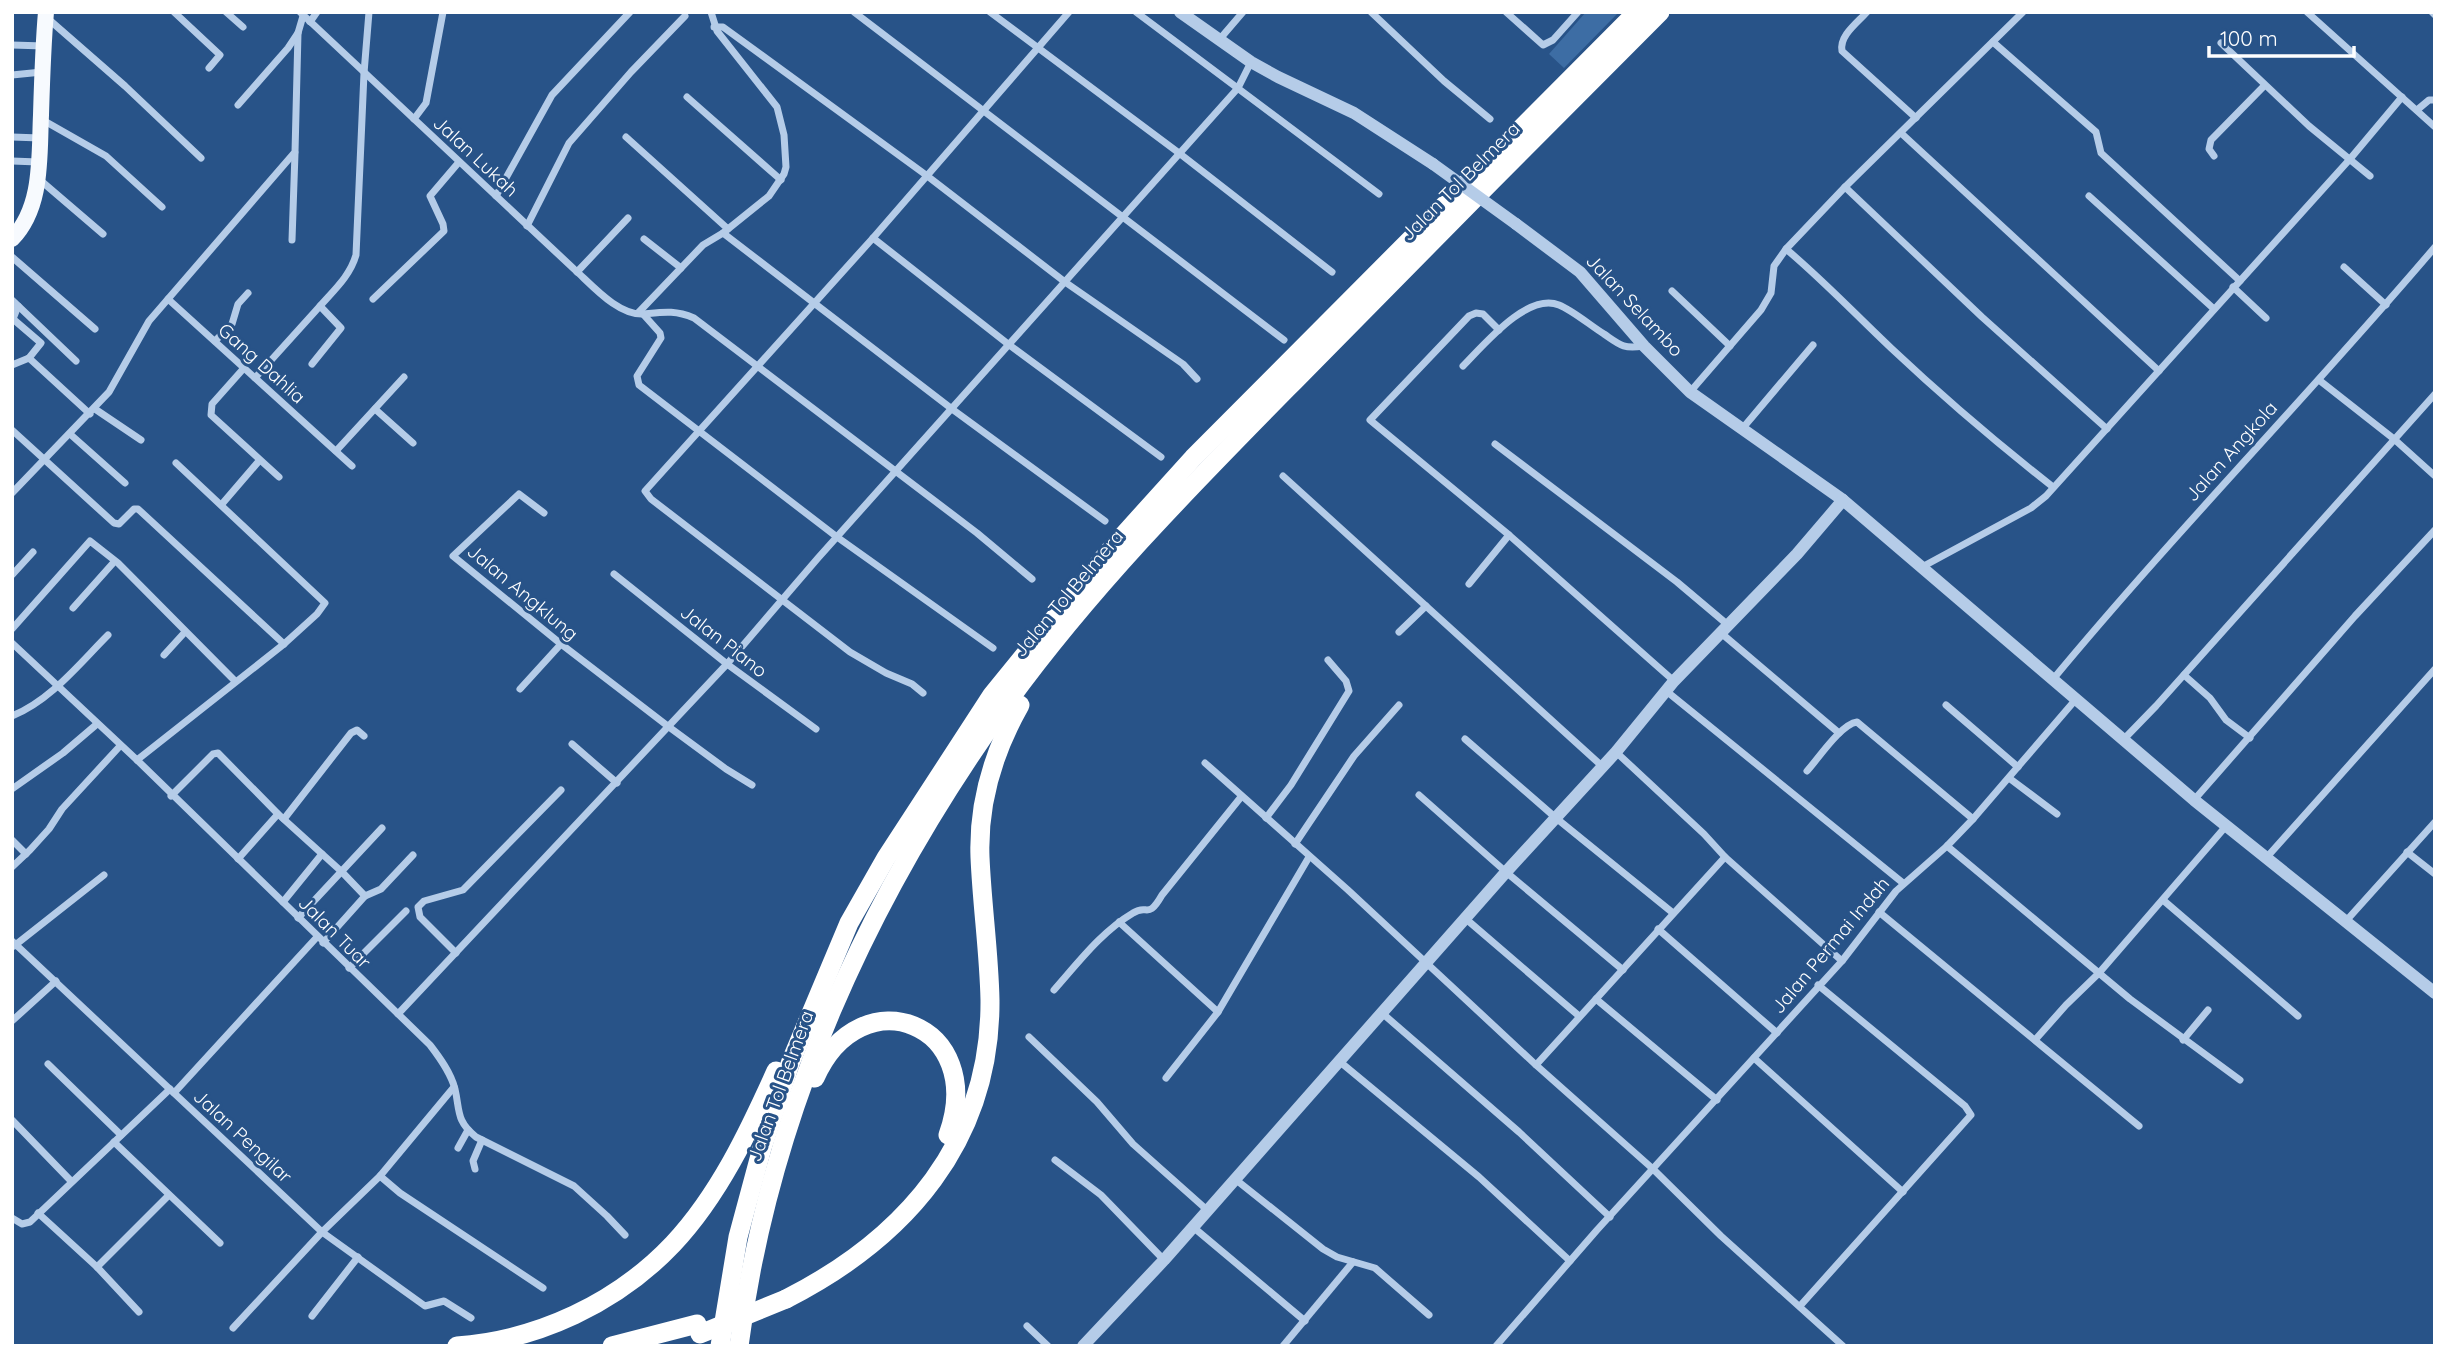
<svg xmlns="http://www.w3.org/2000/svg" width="2447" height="1358" viewBox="0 0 2447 1358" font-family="Quicksand,sans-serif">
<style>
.green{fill:#3d6da4}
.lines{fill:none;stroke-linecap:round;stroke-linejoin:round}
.minor{stroke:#b5cce8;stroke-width:7}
.tertiary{stroke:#b5cce8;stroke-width:12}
.primary{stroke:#f7fafe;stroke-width:16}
.motorway{stroke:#fff;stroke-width:19}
.tertiary-bridge{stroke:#b5cce8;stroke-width:12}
.motorway-bridge{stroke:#fff;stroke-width:19}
.labels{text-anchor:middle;stroke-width:6;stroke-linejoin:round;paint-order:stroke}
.street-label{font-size:19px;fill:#fff;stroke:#285388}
</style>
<rect width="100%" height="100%" fill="#285388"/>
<polygon class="green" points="1586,12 1619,12 1564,68 1549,54"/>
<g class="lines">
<g class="minor">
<polyline points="174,12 220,55 209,68"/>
<polyline points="226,12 243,27"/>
<path d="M 300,12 L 574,269 C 592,285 618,316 644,314 C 664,312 675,310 694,318 L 977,533 L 1032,579"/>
<polyline points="854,12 1284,340"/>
<polyline points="990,12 1179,153 1332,272"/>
<polyline points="1136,12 1379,194"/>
<polyline points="1371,12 1444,81 1490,119"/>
<polyline points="1506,12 1543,45 1553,40 1578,12"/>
<path d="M 1867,12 C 1857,23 1839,36 1842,51 L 1916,118"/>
<polyline points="2307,12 2435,127"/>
<polyline points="2432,12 2435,15"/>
<polyline points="46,17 125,86 201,158"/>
<polyline points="310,22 317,12"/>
<polyline points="714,27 723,27 926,175 1065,282 1183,364 1197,379"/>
<polyline points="1219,40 1243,12"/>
<polyline points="1993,42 2096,132 2101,153 2240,281"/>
<polyline points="2221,43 2309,126 2370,176"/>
<polyline points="12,45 44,46"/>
<polyline points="12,75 42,72"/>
<polyline points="687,97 781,180"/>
<polyline points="238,105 288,48 298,33"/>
<polyline points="2417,110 2429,100 2435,100"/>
<polyline points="41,119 106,156 162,207"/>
<polyline points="414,119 426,103 443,12"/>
<polyline points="1901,133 2159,371"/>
<polyline points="12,137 40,138"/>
<polyline points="626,137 728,229"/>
<polyline points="2214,156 2209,149 2211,140 2264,86"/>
<polyline points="12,161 38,162"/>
<polyline points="40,180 103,234"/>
<polyline points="1845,187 1982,317 2107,429"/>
<polyline points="496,196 552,95 630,12"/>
<polyline points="2089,196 2214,309"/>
<polyline points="527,226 569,143 631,72 685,16"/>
<polyline points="723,233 952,409 1105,521"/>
<polyline points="873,238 1008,344 1161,457"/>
<polyline points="644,239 681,268"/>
<polyline points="292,240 295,153"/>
<path d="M 1786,249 C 1823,280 1856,315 1891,348 C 1943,397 1997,443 2053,487"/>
<polyline points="12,257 95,329"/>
<polyline points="2344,267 2386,305"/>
<polyline points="577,272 628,218"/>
<polyline points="2233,287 2266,318"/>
<polyline points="1672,291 1730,346"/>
<polyline points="168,299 352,466"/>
<polyline points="373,299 444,231 443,224 430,196 459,162"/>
<polyline points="12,300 76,361"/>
<polyline points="18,306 13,319 41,343 29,358"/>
<path d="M 320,306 C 334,290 350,276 356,255 L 364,73 L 369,12"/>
<polyline points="638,313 703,245 723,233 769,196 784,174 786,167 784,135 777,107 717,31 711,12"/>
<polyline points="643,314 660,333 661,338 637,376 639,385 837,537 993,648"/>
<polyline points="1499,330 1483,314 1476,313 1469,316 1370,420 1509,535 1674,681"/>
<polyline points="215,341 232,324 238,304 248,293"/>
<polyline points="12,365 29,358 90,414"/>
<path d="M 1463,366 C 1483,346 1527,292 1559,305 C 1572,310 1591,326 1604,334 C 1620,345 1623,349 1643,346"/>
<polyline points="244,368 212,404 211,415 279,477"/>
<polyline points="255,378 320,306 341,328 312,364"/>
<polyline points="2319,380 2394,439 2435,476"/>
<polyline points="1690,392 1761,310 1771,293 1774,266 1786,249 1845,187 2023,12"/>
<polyline points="95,409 141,440"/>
<polyline points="375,409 413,443"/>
<polyline points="1742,429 1813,345"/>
<polyline points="12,430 114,523 119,524 134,509 138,509 284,644"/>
<polyline points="70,434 125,483"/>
<polyline points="1495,444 1677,582 1728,625"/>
<polyline points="336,451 404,377"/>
<polyline points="1283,476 1603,767"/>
<polyline points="12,493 109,392 149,321 295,152 298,33 303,16"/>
<polyline points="222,504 259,461"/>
<polyline points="544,513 519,494 453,556 561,644 669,727 726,769 752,785"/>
<polyline points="1922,567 2031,508 2046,496 2350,159 2402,97"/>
<polyline points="614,574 727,664 816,729"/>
<polyline points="12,575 33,552"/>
<polyline points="1469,584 1509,535"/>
<polyline points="73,608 114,562"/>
<polyline points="12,629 90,541 118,563 235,681"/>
<polyline points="1399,632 1426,606"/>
<polyline points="1721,633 1839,733"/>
<path d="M 12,643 L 137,760 L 430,1045 C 440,1058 451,1073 455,1089 C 460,1111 456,1121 476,1137 L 574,1186 L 607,1216 L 625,1235"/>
<polyline points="164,655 185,632"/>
<polyline points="2184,675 2210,698 2226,720 2250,738"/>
<path d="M 2054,678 C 2177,530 2311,393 2435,247"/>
<polyline points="520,689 561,644"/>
<polyline points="1665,690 1903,883"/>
<polyline points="923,693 912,684 886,673 850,652 651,499 645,491 873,238 1069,12"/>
<polyline points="1946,705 2018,767"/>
<path d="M 12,716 C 51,700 79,664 108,635"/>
<polyline points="1465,739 1556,818 1673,913"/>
<polyline points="2124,739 2156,706 2435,394"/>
<polyline points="572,744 617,783"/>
<polyline points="1616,752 1704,834 1725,857 1842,961"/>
<polyline points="137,760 284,644 317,614 325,603 176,463"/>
<polyline points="1205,763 1348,890 1536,1065 1653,1169 1721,1236 1843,1346"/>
<path d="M 1807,771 C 1818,759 1841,724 1857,722 L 1973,819"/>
<polyline points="2009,778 2057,814"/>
<polyline points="12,789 63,753 97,724"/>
<polyline points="1419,795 1506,872 1623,970"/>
<polyline points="171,796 213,754 218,753 278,814 342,872 365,896"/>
<polyline points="2194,800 2355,616 2435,530"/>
<polyline points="1266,818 1291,785 1349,691 1346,681 1328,660"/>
<polyline points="284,819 351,733 357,730 364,736"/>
<polyline points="12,840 26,854"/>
<polyline points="1295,844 1354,756 1399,705"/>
<polyline points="1947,846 2130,999 2240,1080"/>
<polyline points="2407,852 2435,874"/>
<polyline points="2267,857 2435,669"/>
<polyline points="238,859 278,814"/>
<polyline points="12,867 30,850 49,829 62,809 120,746"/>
<polyline points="2163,900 2298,1016"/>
<polyline points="283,902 322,854"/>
<polyline points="1879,912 2139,1126"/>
<polyline points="298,918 382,828"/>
<polyline points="1466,919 1579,1016"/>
<polyline points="2346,921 2435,822"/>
<polyline points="1119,922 1218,1012"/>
<polyline points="1658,929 1777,1033"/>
<polyline points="12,941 322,1232 425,1306 444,1301 471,1318"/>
<polyline points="323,943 365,896 381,889 413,855"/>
<polyline points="14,946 104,875"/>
<polyline points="456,953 420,917 418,907 424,901 463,890 561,790"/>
<polyline points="349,968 406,911"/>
<path d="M 1054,990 C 1078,963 1101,932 1133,913 C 1148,903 1147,921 1162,895 L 1241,797"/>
<polyline points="1596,999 1717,1100"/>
<polyline points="1382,1013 1519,1132 1610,1217"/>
<polyline points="398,1014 727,664 818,558 1238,88 1251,62"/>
<polyline points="12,1021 56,981"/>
<polyline points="1029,1037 1097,1102 1133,1144 1206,1209"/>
<polyline points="2035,1040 2066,1005 2099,973 2227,825"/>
<polyline points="2183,1040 2208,1010"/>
<polyline points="1754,1058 1903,1192"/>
<polyline points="1339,1061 1479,1177 1570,1261"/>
<polyline points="48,1064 121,1135"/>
<polyline points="1536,1065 1725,857"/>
<polyline points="1166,1078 1218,1012 1309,857"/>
<polyline points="174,1093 317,937"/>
<polyline points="12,1120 71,1181"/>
<polyline points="114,1142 220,1243"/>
<polyline points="458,1148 468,1130"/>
<polyline points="1055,1160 1101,1195 1164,1260"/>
<polyline points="475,1169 473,1161 482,1140"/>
<polyline points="380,1176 400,1193 543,1288"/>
<polyline points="1235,1179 1323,1249 1337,1257 1375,1268 1429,1315"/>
<polyline points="38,1213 97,1267 139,1312"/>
<polyline points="12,1218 22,1224 30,1222 170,1089"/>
<polyline points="1193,1227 1305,1321"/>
<polyline points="97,1267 168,1196"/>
<polyline points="1800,1306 1971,1115 1965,1106 1818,985"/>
<polyline points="312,1316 358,1257"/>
<polyline points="1027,1326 1048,1346"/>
<polyline points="233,1328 322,1232 380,1176 454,1087"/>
<polyline points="1283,1346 1353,1262"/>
<polyline points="1496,1346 1597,1230 1842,961 1896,891 1947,846 1973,819 2077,698"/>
</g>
<g class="tertiary">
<polyline points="1180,12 1251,62 1278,77 1354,113 1433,164"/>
<polyline points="1516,224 1580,272 1644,346 1690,392 1843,500 2194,800 2435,993"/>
<polyline points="1083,1346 1164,1260 1506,872 1616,752 1674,681 1797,554 1843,500"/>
</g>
<path class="primary" d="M 12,239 C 43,207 39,157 41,115 C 42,81 43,46 46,12"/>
<g class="motorway">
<path d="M 815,1078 C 861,974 988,1024 948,1135"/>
<path d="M 786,1299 C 906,1238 991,1141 990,1000 C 989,952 982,905 980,857 C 978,803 994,751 1020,705"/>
<path d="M 457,1346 C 538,1340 617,1303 673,1244 C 719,1195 749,1131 776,1071"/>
<polyline points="612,1346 697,1324"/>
<polyline points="720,1346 738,1237 762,1148 791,1061 849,923 886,858 992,695 1110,550 1193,458 1637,12"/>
<path d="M 739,1346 C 769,1113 868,897 1004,707 C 1096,579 1210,467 1320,355 C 1433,240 1546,126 1660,12"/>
</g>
<polyline class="tertiary-bridge" points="1433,164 1516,224"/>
<polyline class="motorway-bridge" points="700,1334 786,1299"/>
</g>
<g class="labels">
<g class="street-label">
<text transform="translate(476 156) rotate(43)" y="7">Jalan Lukah</text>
<text transform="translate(1460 181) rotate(-45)" y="7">Jalan Tol Belmera</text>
<text transform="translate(1635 305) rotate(47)" y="7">Jalan Selambo</text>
<text transform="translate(262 363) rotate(42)" y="7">Gang Dahlia</text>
<text transform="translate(2231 451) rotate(-48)" y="7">Jalan Angkola</text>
<text transform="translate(523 592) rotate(40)" y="7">Jalan Angklung</text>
<text transform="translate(1068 593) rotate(-50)" y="7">Jalan Tol Belmera</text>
<text transform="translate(724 641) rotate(38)" y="7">Jalan Piano</text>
<text transform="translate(335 932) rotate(45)" y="7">Jalan Tuar</text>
<text transform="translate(1830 945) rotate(-50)" y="7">Jalan Permai Indah</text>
<text transform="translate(780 1086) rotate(-70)" y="7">Jalan Tol Belmera</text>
<text transform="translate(243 1136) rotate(43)" y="7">Jalan Pengilar</text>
</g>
</g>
<rect width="2447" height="1358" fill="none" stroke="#ffffff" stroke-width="28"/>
<path d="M2209 46v10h145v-10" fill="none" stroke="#ffffff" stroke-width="3.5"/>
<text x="2220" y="46" font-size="21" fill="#ffffff" stroke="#285388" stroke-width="5" paint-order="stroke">100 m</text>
</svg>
